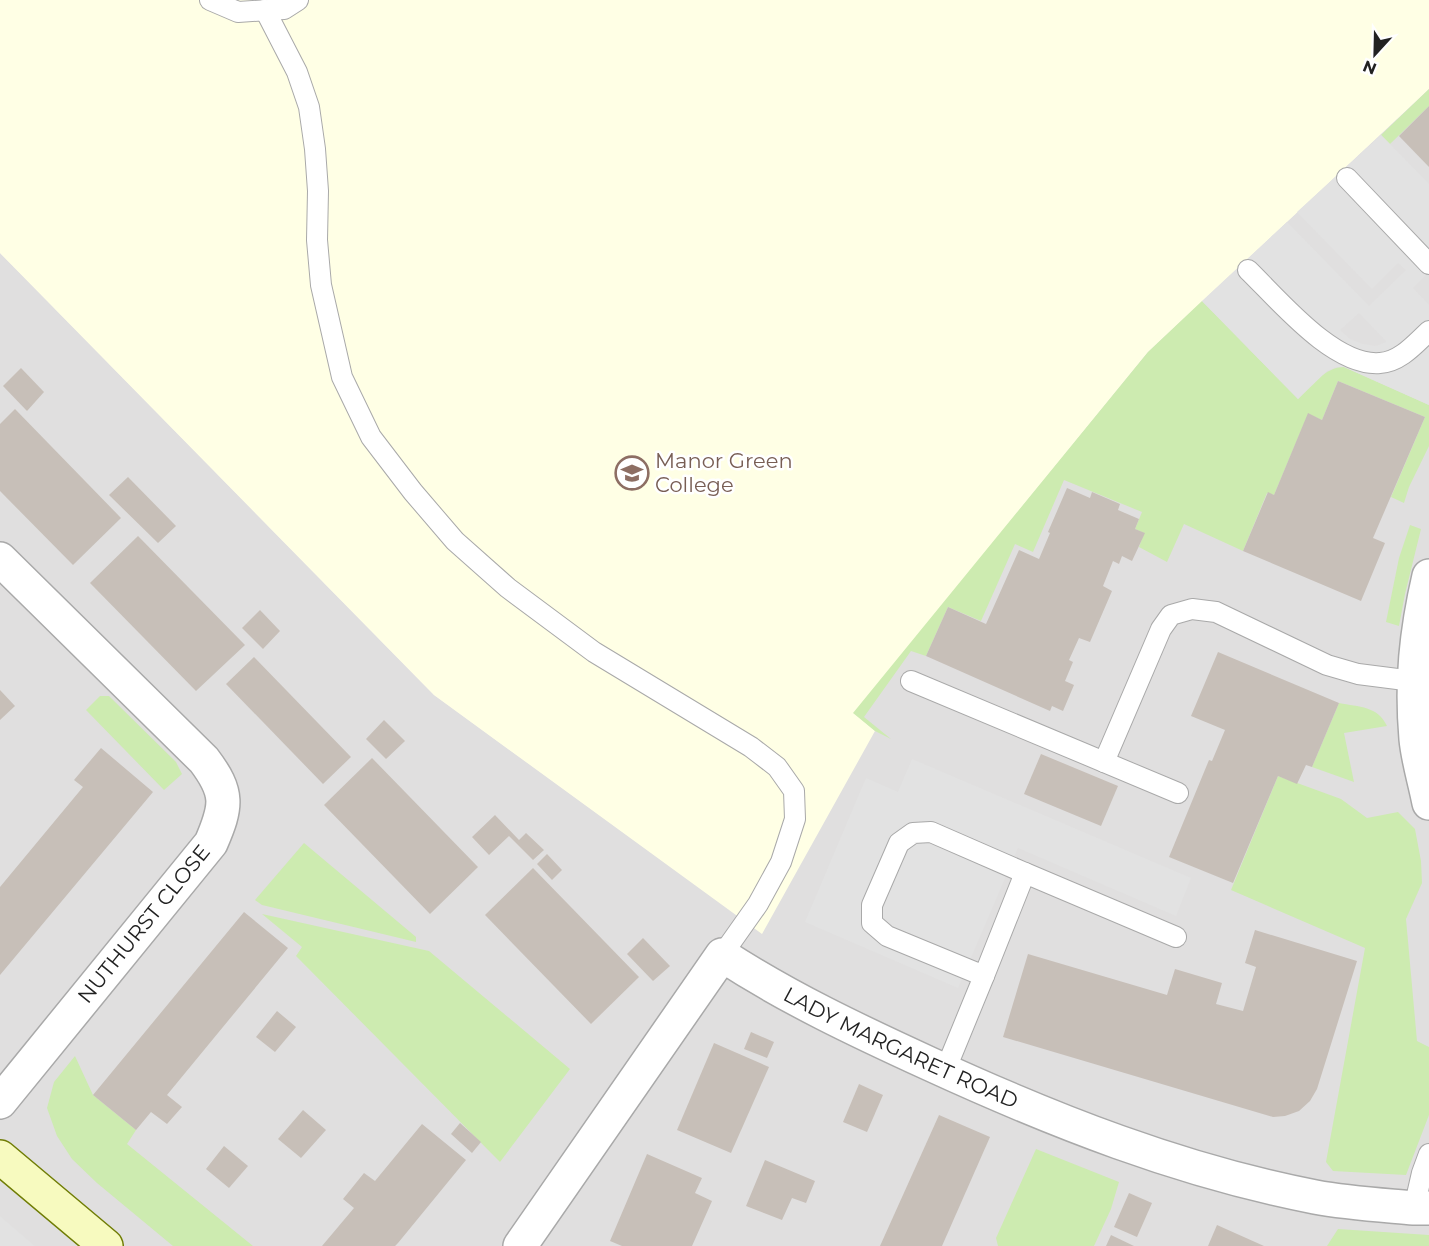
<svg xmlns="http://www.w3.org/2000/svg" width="1429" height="1246" viewBox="0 0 1429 1246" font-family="Montserrat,sans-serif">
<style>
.residential{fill:#e0dfdf}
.education{fill:#ffffe5}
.grass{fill:#cdebb0}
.parking{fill:#e2e2e2;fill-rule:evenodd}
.building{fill:#c7bfb8}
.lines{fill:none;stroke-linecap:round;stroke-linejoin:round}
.lane-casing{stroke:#a9a9a9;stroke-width:22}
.street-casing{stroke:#a9a9a9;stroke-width:36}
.secondary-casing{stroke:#707d05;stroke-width:36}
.lane{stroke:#fff;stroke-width:20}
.street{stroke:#fff;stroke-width:33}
.secondary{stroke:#f7fabf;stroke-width:33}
.labels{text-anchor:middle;stroke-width:5;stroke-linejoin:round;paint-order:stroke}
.education-label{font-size:21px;fill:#785e54;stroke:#fff;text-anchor:start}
.street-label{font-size:21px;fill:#222;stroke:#fff}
</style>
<rect width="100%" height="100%" fill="#f2efe9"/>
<polygon class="residential" points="1429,89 1429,1246 0,1246 0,253 434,695 762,933 853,713 1148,352"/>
<polygon class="education" points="0,0 1429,0 1429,89 1148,352 854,713 875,731 762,934 434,695 0,253"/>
<g class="grass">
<polygon points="1429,89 1429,106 1390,144 1381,135"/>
<path d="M 1202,301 L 1298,399 C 1311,386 1325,367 1344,367 L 1429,405 L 1429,446 L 1409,487 L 1404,503 L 1391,497 L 1425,417 L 1338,381 L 1322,420 L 1308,414 L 1274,495 L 1267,493 L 1243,551 L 1184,524 L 1167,562 L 1139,547 L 1144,533 L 1135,529 L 1142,512 L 1064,480 L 1033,552 L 1015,544 L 981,621 L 948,607 L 926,656 L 911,651 L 864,717 L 891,739 L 875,731 L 853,713 L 1148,352 Z"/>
<polygon points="1410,525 1421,529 1405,594 1399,626 1386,622 1399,558"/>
<polygon points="100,696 109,696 176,762 182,774 164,790 86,710"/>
<path d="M 1339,703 C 1359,707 1378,706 1387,726 L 1344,733 L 1354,782 L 1312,767 Z"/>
<polygon points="1278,776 1341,799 1367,818 1398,812 1415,829 1421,861 1422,883 1406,919 1417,1041 1429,1047 1429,1115 1406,1175 1333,1171 1326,1162 1365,948 1231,890"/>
<polygon points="304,843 416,937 416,942 262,905 255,900"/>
<polygon points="262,914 429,951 570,1069 500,1162 296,956 302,947"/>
<polygon points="75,1056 93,1095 136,1130 127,1144 253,1246 173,1246 97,1183 72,1159 57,1136 47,1108 54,1082"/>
<polygon points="1036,1149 1119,1182 1111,1209 1094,1246 998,1246 996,1238"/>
<polygon points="1338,1229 1429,1235 1429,1246 1327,1246"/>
</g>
<g class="parking">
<path d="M 1381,135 L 1429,184 L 1429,272 L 1413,288 L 1429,305 L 1429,405 L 1344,367 L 1336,367 L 1327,371 L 1298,399 L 1202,301 L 1287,222 L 1369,306 L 1406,270 L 1398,263 L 1372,289 L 1297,212 ZM 1359,313 L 1386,341 L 1386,342 L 1376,346 L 1363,344 L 1350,339 L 1340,330 Z"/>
<polygon points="912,759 1191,878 1176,916 1018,848 958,988 805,922 866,778 898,792"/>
<polygon points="0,1216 35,1246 0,1246"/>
</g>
<g class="building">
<polygon points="1429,106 1429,167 1399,136"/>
<polygon points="21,368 44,392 27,411 3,386"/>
<polygon points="1338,381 1425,417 1373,538 1385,543 1361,601 1243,551 1268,492 1274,495 1308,413 1322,420"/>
<polygon points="15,409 121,518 73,565 0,491 0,424"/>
<polygon points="128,477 176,526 158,543 109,495"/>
<polygon points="1067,488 1090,498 1092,492 1120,504 1118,510 1139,519 1135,529 1145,533 1132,561 1122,556 1119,564 1113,561 1103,586 1112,591 1090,642 1079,638 1069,660 1073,662 1065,681 1074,685 1063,711 1052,706 1050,711 926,656 948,607 986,624 1019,550 1039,559 1050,533 1048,532"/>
<polygon points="138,536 245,645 196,691 90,583"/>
<polygon points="260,610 280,631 263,649 242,628"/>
<polygon points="1218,652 1339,703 1312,767 1306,765 1297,784 1278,776 1233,883 1169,857 1209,760 1212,761 1225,730 1191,716"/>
<polygon points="254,657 351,757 323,784 226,684"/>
<polygon points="0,690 15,706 0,720"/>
<polygon points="384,720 405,741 386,759 366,739"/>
<polygon points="101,748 153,792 0,975 0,887 83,787 74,780"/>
<polygon points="1041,754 1118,786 1101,826 1024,794"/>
<polygon points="372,758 478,867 430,914 324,805"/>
<polygon points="495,815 519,840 526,833 544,850 533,860 509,836 489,855 472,837"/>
<polygon points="547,854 562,870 552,880 537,864"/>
<polygon points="533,868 639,977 591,1024 485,915"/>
<polygon points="244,912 288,948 167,1095 182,1107 167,1124 151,1112 136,1130 93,1095"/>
<polygon points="1255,930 1357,961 1317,1089 1310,1101 1299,1111 1285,1116 1273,1117 1003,1037 1028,954 1167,995 1175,969 1222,983 1216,1004 1243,1011 1256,967 1245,963"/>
<polygon points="643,938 670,966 653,981 627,954"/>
<polygon points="277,1011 296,1027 275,1052 256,1037"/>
<polygon points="751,1032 774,1042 767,1058 744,1049"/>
<polygon points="714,1043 769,1067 731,1153 677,1130"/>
<polygon points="859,1084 883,1095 867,1132 843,1122"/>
<polygon points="303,1110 326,1130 301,1158 278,1139"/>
<polygon points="939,1115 990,1137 942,1246 880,1246"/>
<polygon points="460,1123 481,1142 472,1153 451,1134"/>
<polygon points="422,1124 466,1160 398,1243 395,1246 322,1246 354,1208 343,1199 364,1173 375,1181"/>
<polygon points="224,1146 248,1166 229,1188 206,1169"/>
<polygon points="647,1154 702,1178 695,1193 712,1201 692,1246 622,1246 610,1241"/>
<polygon points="765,1160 815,1181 806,1203 792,1198 782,1220 746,1206"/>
<polygon points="1129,1193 1152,1203 1137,1237 1114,1227"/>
<polygon points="1217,1225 1264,1246 1208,1246"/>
<polygon points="1111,1235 1134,1246 1106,1246"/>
</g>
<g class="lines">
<g class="lane-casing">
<g id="lane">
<polyline points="210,0 238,12 284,9 298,0"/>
<polyline points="265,10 297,72 309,107 315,149 318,191 317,240 321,285 342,377 371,437 413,492 455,541 508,588 594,652 751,747 777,767 794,791 795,819 781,862 758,904 722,955"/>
<polyline points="1347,178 1429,264"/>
<path d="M 1248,270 C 1279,300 1334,367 1380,363 C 1400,362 1415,344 1429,331"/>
<polyline points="911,681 1178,793"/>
<polyline points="1104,762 1161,629 1171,615 1192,609 1216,612 1327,665 1358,674 1413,681"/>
<polygon points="931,832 1025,873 984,976 887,936 872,923 872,905 899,843 913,833"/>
<polyline points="1025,873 1176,937"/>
<polyline points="945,1071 984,976"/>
<polyline points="1414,1208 1422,1173 1429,1154"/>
</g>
</g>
<g class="street-casing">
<g id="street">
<path d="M 0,559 L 204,760 C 229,793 227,806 211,843 L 0,1102"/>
<path d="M 1429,576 C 1416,632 1411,682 1416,739 C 1418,760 1425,782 1429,803"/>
<path id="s1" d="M 520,1246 L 722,955 C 788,998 858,1031 930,1064 C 1054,1121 1181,1171 1315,1197 C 1347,1203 1381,1205 1414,1208 L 1429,1208"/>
</g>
</g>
<g class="secondary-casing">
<polyline id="secondary" points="0,1157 106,1246"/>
</g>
<use href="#lane" class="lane"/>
<use href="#street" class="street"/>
<use href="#secondary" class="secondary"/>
</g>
<defs>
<g id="school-ring" transform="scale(1.725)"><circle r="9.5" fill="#fff" stroke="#8d6e63" stroke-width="1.5"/><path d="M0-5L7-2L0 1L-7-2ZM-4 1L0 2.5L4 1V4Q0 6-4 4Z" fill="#8d6e63"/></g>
</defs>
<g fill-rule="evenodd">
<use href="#school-ring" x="632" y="473"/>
</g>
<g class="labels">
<g class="education-label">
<text x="655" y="468">Manor Green<tspan x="655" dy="24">College</tspan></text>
</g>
<g class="street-label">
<text transform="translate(144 924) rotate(-51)" y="7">NUTHURST CLOSE</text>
<text dy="7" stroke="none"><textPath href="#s1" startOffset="556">LADY MARGARET ROAD</textPath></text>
</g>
</g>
<g transform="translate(1375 54) rotate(202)" stroke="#ffffff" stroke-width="4.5" paint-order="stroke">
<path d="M0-4.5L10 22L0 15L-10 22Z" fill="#222222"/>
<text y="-9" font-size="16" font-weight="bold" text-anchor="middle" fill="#222222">N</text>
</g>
</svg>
